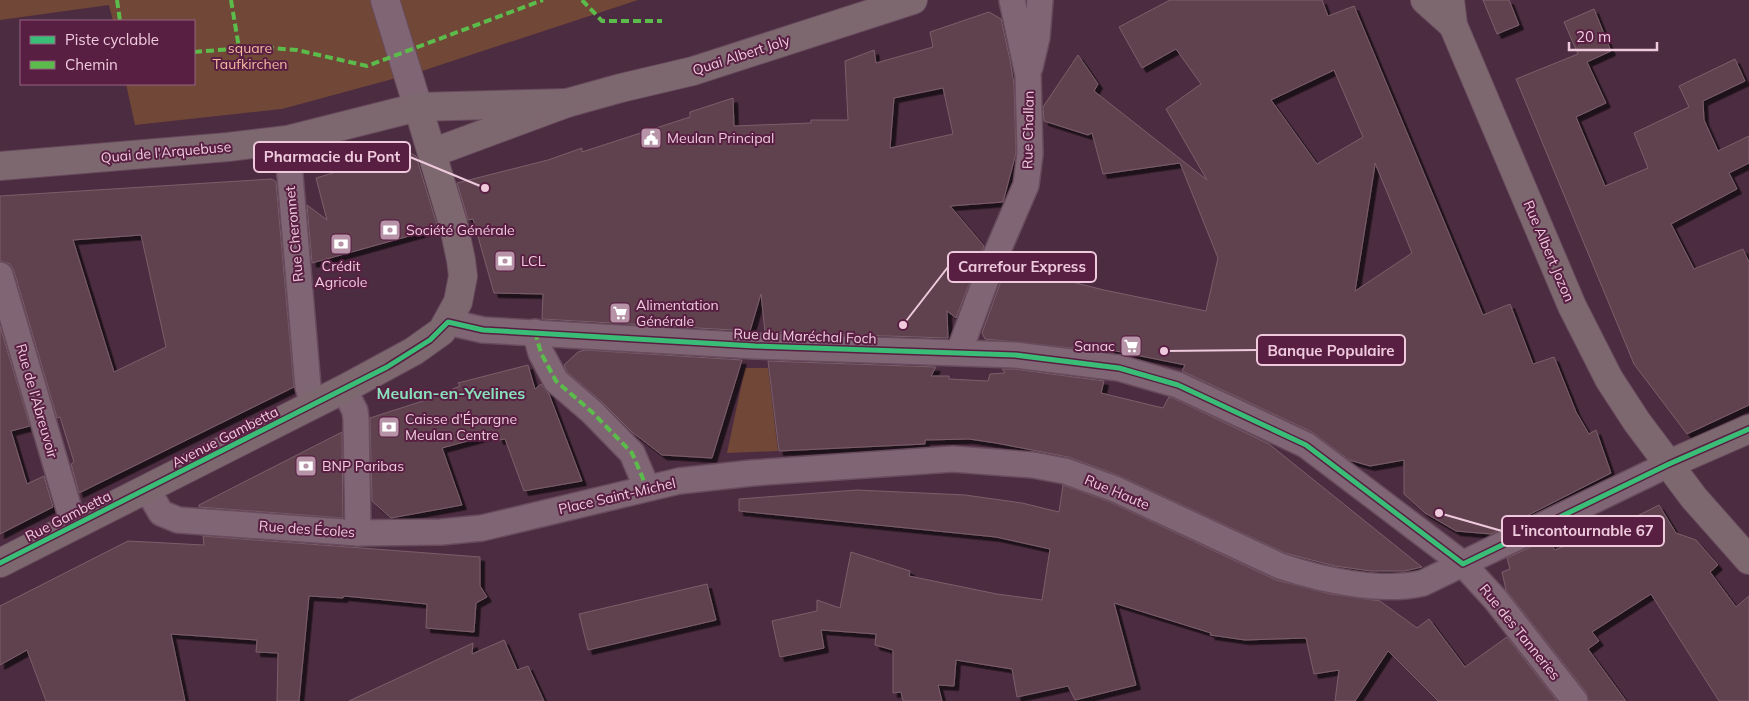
<svg xmlns="http://www.w3.org/2000/svg" width="1749" height="701" viewBox="0 0 1749 701" font-family="Mulish,sans-serif">
<style>
.green{fill:#714737}
.building{fill:#60434f;stroke:#7b5e6a;fill-rule:evenodd;filter:url(#shadow)}
.lines{fill:none;stroke-linecap:round;stroke-linejoin:round}
.minor-casing{stroke:#684b5d;stroke-width:28}
.tertiary-casing{stroke:#684b5d;stroke-width:30}
.primary-casing{stroke:#684b5d;stroke-width:30}
.minor{stroke:#806675;stroke-width:25}
.tertiary{stroke:#806675;stroke-width:28}
.primary{stroke:#7e6870;stroke-width:28}
.quiet{stroke:#5cbc4b;stroke-width:4;stroke-dasharray:8 4;stroke-linecap:butt}
.cycleway-casing{stroke:#591f43;stroke-width:8}
.cycleway{stroke:#3abd76;stroke-width:5}
.labels{text-anchor:middle;stroke-width:4;stroke-linejoin:round;paint-order:stroke}
.park-label{font-size:14px;fill:#f5bba0;stroke:#591f43}
.street-label{font-size:14px;fill:#efcadd;stroke:#591f43}
.poi-label{font-size:14px;fill:#efcadd;stroke:#591f43;text-anchor:start}
.quarter-label{font-size:16px;font-weight:bold;fill:#89e1bc;stroke:#591f43}
.leader{fill:none;stroke:#efcadd;stroke-width:2}
.callout-dot{fill:#efcadd;stroke:#591f43;stroke-width:2}
.callout{fill:#591f43;stroke:#efcadd;stroke-width:2}
.callout-label{font-size:15px;text-anchor:middle;font-weight:bold;fill:#efcadd}
</style>
<defs>
<filter id="shadow"><feDropShadow dx="4.5" dy="4.5" stdDeviation="0" flood-color="#0009"/></filter>
</defs>
<rect width="100%" height="100%" fill="#4c2c40"/>
<g class="green">
<polygon points="0,0 638,0 422,71 282,109 135,125 126,84 194,84 194,21 113,21 109,5 0,20"/>
<polygon points="745,368 768,368 778,451 727,453"/>
</g>
<g class="building">
<path d="M 1170,0 L 1322,0 L 1328,16 L 1354,6 L 1483,315 L 1510,304 L 1533,364 L 1554,357 L 1576,412 L 1589,434 L 1596,430 L 1611,473 L 1491,534 L 1456,531 L 1425,513 L 1404,494 L 1404,460 L 1370,466 L 1349,460 L 1312,432 L 1182,371 L 1185,365 L 1111,350 L 1111,352 L 985,339 L 982,333 L 1005,270 L 1060,277 L 1060,279 L 1104,290 L 1206,311 L 1218,258 L 1180,163 L 1103,174 L 1092,133 L 1088,135 L 1044,121 L 1043,107 L 1078,55 L 1098,84 L 1094,91 L 1207,180 L 1166,109 L 1201,84 L 1176,49 L 1142,68 L 1119,27 ZM 1334,70 L 1363,137 L 1317,164 L 1271,100 ZM 1375,163 L 1412,253 L 1355,291 L 1375,165 Z"/>
<polygon points="1483,0 1509,0 1519,25 1497,34"/>
<polygon points="1594,9 1611,51 1587,62 1606,103 1576,117 1605,186 1648,168 1634,133 1689,107 1679,86 1735,59 1745,81 1703,101 1704,120 1718,151 1749,136 1749,163 1729,173 1737,189 1671,224 1694,269 1743,249 1749,262 1749,405 1687,434 1634,364 1516,79 1578,54 1564,22"/>
<path d="M 989,12 L 1001,19 L 1010,60 L 1014,84 L 1016,153 L 1003,202 L 950,206 L 984,246 L 956,318 L 947,311 L 948,338 L 765,332 L 761,294 L 750,331 L 542,319 L 543,294 L 494,293 L 473,219 L 468,220 L 457,183 L 548,160 L 582,148 L 582,152 L 690,117 L 690,112 L 733,98 L 734,126 L 811,123 L 811,120 L 848,120 L 845,61 L 874,50 L 876,63 L 933,47 L 930,32 ZM 943,88 L 953,134 L 890,148 L 894,98 Z"/>
<polygon points="407,151 416,156 438,228 312,263 307,205 327,220 316,178"/>
<path d="M 272,179 L 276,182 L 294,387 L 79,493 L 71,464 L 74,462 L 60,417 L 57,418 L 14,271 L 10,264 L 0,261 L 0,196 ZM 141,235 L 166,347 L 114,372 L 73,240 Z"/>
<polygon points="0,326 30,426 11,431 27,484 44,476 53,507 0,534"/>
<polygon points="585,350 742,360 712,458 662,455 632,432 602,402 567,372 564,365 578,352"/>
<polygon points="768,361 936,367 931,376 949,376 949,379 988,381 990,374 1005,373 1002,369 1014,369 1104,381 1101,393 1163,408 1169,397 1173,398 1269,444 1422,567 1405,571 1371,571 1335,566 1300,557 1285,553 1120,476 1068,457 996,443 969,439 925,440 925,444 779,451"/>
<polygon points="528,365 535,389 541,384 549,394 582,481 524,491 505,439 499,440 497,433 442,448 462,505 391,518 372,501 370,418 429,399 460,386 458,383"/>
<polygon points="342,432 343,518 199,507 199,505"/>
<polygon points="1063,485 1110,502 1276,580 1330,594 1380,601 1417,628 1429,619 1465,667 1507,637 1557,701 1438,701 1388,651 1355,701 1335,701 1339,670 1314,674 1306,638 1245,640 1210,635 1211,633 1114,603 1136,685 1075,700 1068,686 1017,697 1012,669 956,660 954,686 938,685 942,701 903,701 901,692 893,693 893,650 875,645 876,634 821,630 824,648 780,657 772,621 817,611 817,600 840,608 851,552 910,571 909,576 997,594 1042,600 1050,549 996,537 739,511 739,499 857,490 965,495 1022,503 1059,512"/>
<polygon points="1659,505 1676,533 1696,540 1718,565 1710,572 1736,607 1749,596 1749,701 1719,701 1651,594 1592,632 1599,641 1588,649 1626,701 1589,701 1586,692 1506,590 1502,572 1510,569 1507,558 1548,539 1555,550 1576,541 1578,546"/>
<polygon points="203,536 480,557 480,586 487,597 476,603 474,632 426,628 427,604 344,596 343,598 309,596 299,701 277,701 278,653 256,652 257,640 171,634 185,701 46,701 27,650 0,665 0,606 128,541 204,545"/>
<polygon points="707,584 716,620 588,650 579,614"/>
<polygon points="504,640 517,670 528,666 544,701 349,701 473,643 472,654"/>
</g>
<g class="lines">
<g class="minor-casing">
<g id="minor">
<polyline points="1030,67 1037,37 1040,0"/>
<polyline points="287,140 308,387 314,405"/>
<polyline points="0,275 74,526"/>
<polyline points="448,322 483,330 755,346 1015,355 1119,368 1178,385 1306,445 1463,564 1496,600 1575,701"/>
<polyline points="535,332 541,353 556,381 592,412 632,453 647,488"/>
<polyline points="959,352 989,271 1026,185 1030,154 1028,75 1012,0"/>
<polyline points="344,389 355,411 356,419 358,533"/>
<path d="M 147,489 L 161,513 L 178,520 L 358,533 L 441,532 L 482,528 L 679,481 L 752,473 L 953,459 L 1033,465 L 1065,471 L 1115,489 L 1280,566 C 1322,580 1380,593 1423,583 L 1669,464"/>
</g>
</g>
<g class="tertiary-casing">
<polyline id="tertiary" points="385,0 418,107"/>
</g>
<g class="primary-casing">
<g id="primary">
<polyline points="1425,0 1453,25"/>
<polyline points="1450,0 1453,25 1572,306 1609,379 1637,422 1694,498 1749,560"/>
<polyline points="432,153 567,103 621,88 693,71 913,0"/>
<polyline points="0,166 228,147 287,140 418,107 567,103"/>
<polyline points="1669,464 1749,429"/>
<polyline points="0,563 344,389 414,351 442,331 458,302 463,276 461,260 454,227 418,107"/>
</g>
</g>
<use href="#minor" class="minor"/>
<use href="#tertiary" class="tertiary"/>
<use href="#primary" class="primary"/>
<g class="quiet">
<polyline points="117,0 120,21"/>
<polyline points="231,0 239,48"/>
<polyline points="582,0 602,21 662,21"/>
<polyline points="194,52 257,47 297,50 367,66 543,0"/>
<polyline points="535,332 541,353 556,381 592,412 632,453 647,488"/>
</g>
<g class="cycleway-casing">
<polyline id="cycleway" points="0,563 387,367 430,340 448,322 483,330 755,346 1015,355 1119,368 1178,385 1306,445 1463,564 1669,464 1749,429"/>
</g>
<use href="#cycleway" class="cycleway"/>
</g>
<defs>
<g id="civic-square" transform="scale(1.125)"><rect x="-9" y="-9" width="18" height="18" rx="4" fill="#b693a6" stroke="#591f43"/><path d="M-.6-6.5H3V-4.5H.6V-3L4-1V1h2V6H-6V1h2V-1L-.6-3ZM-1.2 2.5V6h2.4V2.5Z" fill="#fff"/></g>
<g id="bank-square" transform="scale(1.125)"><rect x="-9" y="-9" width="18" height="18" rx="4" fill="#b693a6" stroke="#591f43"/><path d="M-6-4H6V4H-6ZM0-2.3a2.3 2.3 0 1 0 0 4.6a2.3 2.3 0 1 0 0-4.6Z" fill="#fff"/></g>
<g id="supermarket-square" transform="scale(1.125)"><rect x="-9" y="-9" width="18" height="18" rx="4" fill="#b693a6" stroke="#591f43"/><path d="M-6-5.5h2.5l.6 2H6L4.5 2H-2.5L-4.4-4H-6ZM-1.5 3.2a1.3 1.3 0 1 0 .1 0ZM3 3.2a1.3 1.3 0 1 0 .1 0Z" fill="#fff"/></g>
</defs>
<g fill-rule="evenodd">
<use href="#civic-square" x="651" y="138"/>
<use href="#bank-square" x="390" y="230"/>
<use href="#bank-square" x="341" y="244"/>
<use href="#bank-square" x="505" y="261"/>
<use href="#supermarket-square" x="620" y="313"/>
<use href="#supermarket-square" x="1131" y="346"/>
<use href="#bank-square" x="389" y="427"/>
<use href="#bank-square" x="306" y="466"/>
</g>
<g class="labels">
<g class="park-label">
<text x="250" y="53">square<tspan x="250" dy="16">Taufkirchen</tspan></text>
</g>
<g class="street-label">
<text transform="translate(741 55) rotate(-18)" y="5">Quai Albert Joly</text>
<text transform="translate(1028 130) rotate(-89)" y="5">Rue Challan</text>
<text transform="translate(166 152) rotate(-5)" y="5">Quai de l'Arquebuse</text>
<text transform="translate(294 234) rotate(-95)" y="5">Rue Cheronnet</text>
<text transform="translate(1549 251) rotate(67)" y="5">Rue Albert Jozon</text>
<text transform="translate(805 336) rotate(2)" y="5">Rue du Maréchal Foch</text>
<text transform="translate(37 401) rotate(74)" y="5">Rue de l'Abreuvoir</text>
<text transform="translate(225 437) rotate(-27)" y="5">Avenue Gambetta</text>
<text transform="translate(1117 492) rotate(23)" y="5">Rue Haute</text>
<text transform="translate(617 496) rotate(-13)" y="5">Place Saint-Michel</text>
<text transform="translate(68 516) rotate(-27)" y="5">Rue Gambetta</text>
<text transform="translate(307 529) rotate(4)" y="5">Rue des Écoles</text>
<text transform="translate(1520 632) rotate(51)" y="5">Rue des Tanneries</text>
</g>
<g class="poi-label">
<text x="667" y="143">Meulan Principal</text>
<text x="406" y="235">Société Générale</text>
<text x="521" y="266">LCL</text>
<text x="341" y="271" text-anchor="middle">Crédit<tspan x="341" dy="16">Agricole</tspan></text>
<text x="636" y="310">Alimentation<tspan x="636" dy="16">Générale</tspan></text>
<text x="1115" y="351" text-anchor="end">Sanac</text>
<text x="405" y="424">Caisse d'Épargne<tspan x="405" dy="16">Meulan Centre</tspan></text>
<text x="322" y="471">BNP Paribas</text>
</g>
<g class="quarter-label">
<text x="451" y="399">Meulan-en-Yvelines</text>
</g>
</g>
<path class="leader" d="M485 188L410 157M903 325L948 267M1164 351L1257 350M1439 513L1502 531"/>
<g class="callout-dot">
<circle cx="485" cy="188" r="5"/>
<circle cx="903" cy="325" r="5"/>
<circle cx="1164" cy="351" r="5"/>
<circle cx="1439" cy="513" r="5"/>
</g>
<g class="callout">
<rect x="254" y="142" width="156" height="30" rx="5"/>
<rect x="948" y="252" width="148" height="30" rx="5"/>
<rect x="1257" y="335" width="148" height="30" rx="5"/>
<rect x="1502" y="516" width="162" height="30" rx="5"/>
</g>
<g class="callout-label">
<text x="332" y="162">Pharmacie du Pont</text>
<text x="1022" y="272">Carrefour Express</text>
<text x="1331" y="356">Banque Populaire</text>
<text x="1583" y="536">L'incontournable 67</text>
</g>
<rect x="20" y="20" width="175" height="65" fill="#591f43" stroke="#956381"/>
<rect x="30" y="36" width="25" height="8" fill="#3abd76" stroke="#956381"/>
<text x="65" y="45" font-size="15" fill="#efcadd">Piste cyclable</text>
<rect x="30" y="61" width="25" height="8" fill="#5cbc4b" stroke="#956381"/>
<text x="65" y="70" font-size="15" fill="#efcadd">Chemin</text>
<path d="M1569 42v8h88v-8" fill="none" stroke="#efcadd" stroke-width="2.5"/>
<text x="1576" y="42" font-size="15" fill="#efcadd" stroke="#591f43" stroke-width="4" paint-order="stroke">20 m</text>
</svg>
